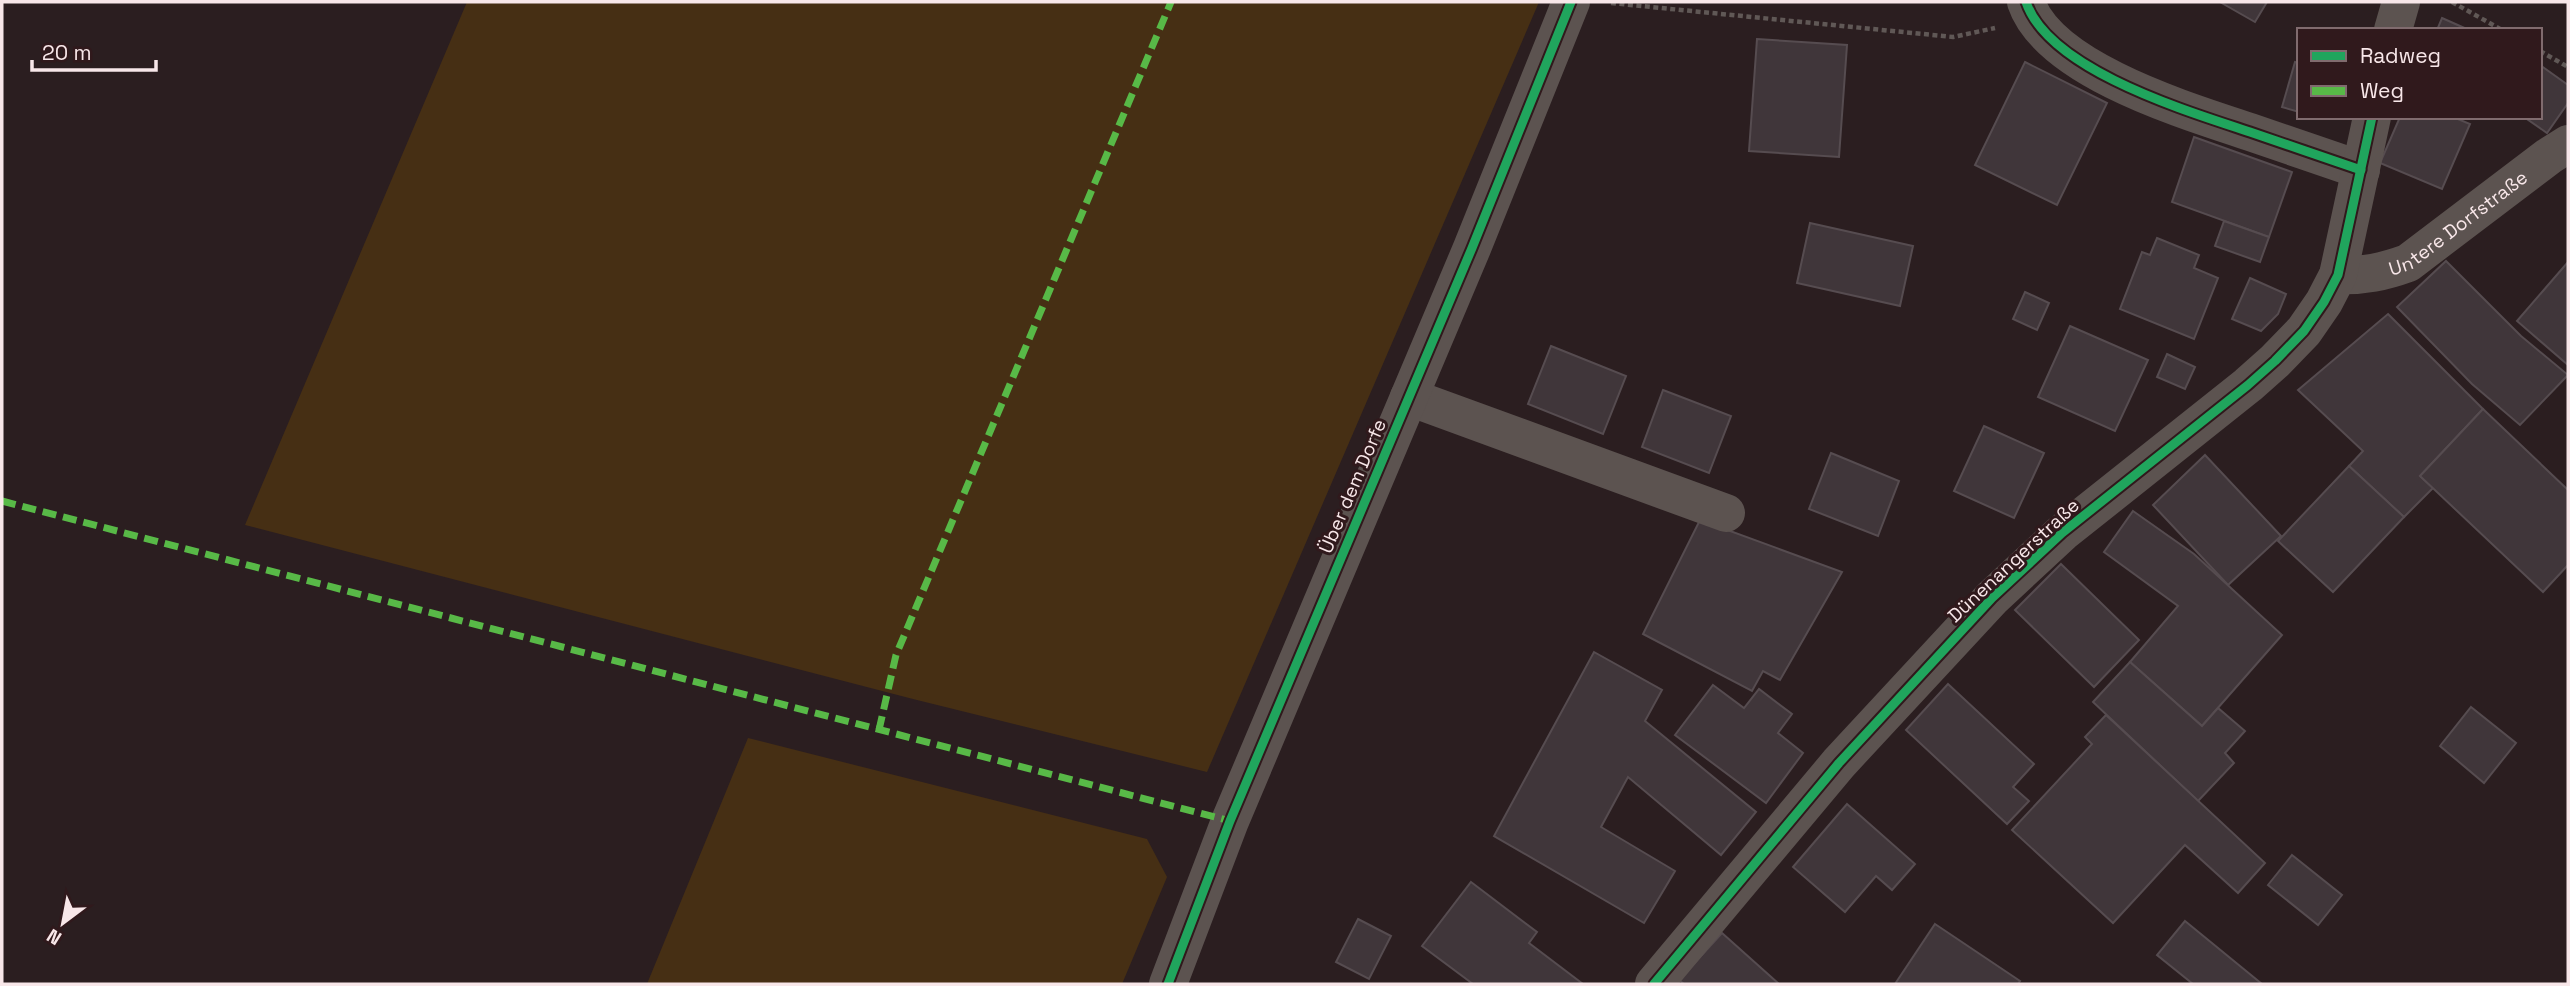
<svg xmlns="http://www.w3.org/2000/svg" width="2570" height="986" viewBox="0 0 2570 986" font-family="'Space Grotesk',sans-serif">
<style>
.green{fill:#462f14}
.building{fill:#40363a;stroke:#564c50;stroke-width:2}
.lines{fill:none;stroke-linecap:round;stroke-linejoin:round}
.path{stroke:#605856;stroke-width:4.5;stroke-dasharray:5 3.5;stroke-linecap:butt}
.minor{stroke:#5c5350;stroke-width:38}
.quiet{stroke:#58b947;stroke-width:7;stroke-dasharray:14 7;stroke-linecap:butt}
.cycleway-casing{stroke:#30191c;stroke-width:13}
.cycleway{stroke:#20a55d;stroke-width:9}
.labels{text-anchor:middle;stroke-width:6;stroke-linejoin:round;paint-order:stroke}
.street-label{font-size:19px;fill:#f8e7e9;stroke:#30191c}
</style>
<rect width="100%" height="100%" fill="#2b1e20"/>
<g class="green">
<polygon points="467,2 1539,2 1207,772 913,699 245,525"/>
<polygon points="748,738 1147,839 1167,877 1122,984 647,984"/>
</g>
<g class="building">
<polygon points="2220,2 2267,2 2255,22"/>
<polygon points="2442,18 2469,30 2437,30"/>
<polygon points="1757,39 1847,45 1839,157 1749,151"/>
<polygon points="2025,62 2107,103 2057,205 1975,165"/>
<polygon points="2295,62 2299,63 2299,112 2282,107"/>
<polygon points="2540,65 2568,85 2568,103 2547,133 2524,117 2540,117"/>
<polygon points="2400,117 2453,117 2470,124 2442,189 2380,163"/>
<polygon points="2194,137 2292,172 2269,237 2172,202"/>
<polygon points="2224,221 2269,237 2260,262 2215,246"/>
<polygon points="1810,223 1913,246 1900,306 1797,283"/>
<polygon points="2157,238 2199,255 2194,268 2218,278 2194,339 2120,309 2142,252 2150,255"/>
<polygon points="2446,261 2521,336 2568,375 2520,425 2472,384 2397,307"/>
<polygon points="2568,262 2568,365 2517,321"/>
<polygon points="2250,278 2286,294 2278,314 2261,331 2232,319"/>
<polygon points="2025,292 2049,303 2037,330 2013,319"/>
<polygon points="2388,314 2483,409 2420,476 2433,488 2404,517 2349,466 2363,451 2298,390"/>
<polygon points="2070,326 2148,360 2115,431 2038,397"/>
<polygon points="1551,346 1626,376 1603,434 1528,404"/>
<polygon points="2167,354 2195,367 2185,389 2157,377"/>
<polygon points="1663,390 1731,416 1709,473 1642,447"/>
<polygon points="2483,409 2568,490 2568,565 2543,592 2420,476"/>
<polygon points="1984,426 2044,453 2014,518 1954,491"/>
<polygon points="1831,453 1899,481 1878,536 1809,509"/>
<polygon points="2205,455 2281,536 2228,585 2153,505"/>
<polygon points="2349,466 2404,517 2333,592 2278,541"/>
<polygon points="2133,511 2194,554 2282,635 2202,726 2130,662 2178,606 2104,552"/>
<polygon points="1700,520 1842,572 1780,680 1763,671 1752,691 1643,634"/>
<polygon points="2061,564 2139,640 2094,687 2015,610"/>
<polygon points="1594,652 1662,690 1645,721 1756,812 1721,855 1628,777 1601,827 1675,871 1644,923 1494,836"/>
<polygon points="2130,662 2202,726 2218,708 2245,731 2225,753 2234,763 2198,801 2093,702"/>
<polygon points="1948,684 2034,764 2013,787 2029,801 2007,824 1906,730"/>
<polygon points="1713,685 1744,708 1759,689 1792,714 1778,733 1803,753 1766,803 1675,735"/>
<polygon points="2471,707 2516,743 2484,783 2440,746"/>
<polygon points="2106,715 2265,863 2238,893 2185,845 2113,923 2012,830 2092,744 2085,737"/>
<polygon points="1847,804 1915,864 1892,890 1876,876 1845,912 1793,867"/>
<polygon points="2292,855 2342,895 2318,925 2268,885"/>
<polygon points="1471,882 1537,932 1529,943 1583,984 1473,984 1422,946"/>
<polygon points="1358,919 1391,936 1369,979 1336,962"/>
<polygon points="2185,921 2262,984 2193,984 2157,955"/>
<polygon points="1935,924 2020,981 2018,984 1895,984"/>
<polygon points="1722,933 1779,984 1684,984 1679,980"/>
</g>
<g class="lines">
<g class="path">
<polyline points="2452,2 2502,30"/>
<polyline points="1611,3 1953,37 1995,28"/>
<polyline points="2540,51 2568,67"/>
</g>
<g class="minor">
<path d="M 2026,2 C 2049,70 2187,111 2250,132 C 2287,145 2324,157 2361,170"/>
<polyline points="2393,30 2401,2"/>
<path id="s1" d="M 2338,275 C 2364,276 2383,272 2408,263 L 2549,156 L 2568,144"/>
<polyline points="1409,397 1726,513"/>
<polyline points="1168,984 1230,821 1472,248 1571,2"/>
<polyline points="1654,984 1839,763 1992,598 2062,533 2248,385 2275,361 2304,331 2324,302 2338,275 2372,117"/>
</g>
<g class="quiet">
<polyline points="2,501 1230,821"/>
<polyline points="879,730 896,655 1171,2"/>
</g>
<g class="cycleway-casing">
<g id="cycleway">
<path d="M 2026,2 C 2049,70 2187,111 2250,132 C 2287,145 2324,157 2361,170"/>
<polyline points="1168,984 1230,821 1472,248 1571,2"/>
<polyline points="1654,984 1839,763 1992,598 2062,533 2248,385 2275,361 2304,331 2324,302 2338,275 2372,117"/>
</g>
</g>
<use href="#cycleway" class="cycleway"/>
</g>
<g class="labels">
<g class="street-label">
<text dy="7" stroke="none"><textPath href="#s1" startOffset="135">Untere Dorfstraße</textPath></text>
<text transform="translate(1352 486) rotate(-67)" y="7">Über dem Dorfe</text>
<text transform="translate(2013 560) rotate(-43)" y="7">Dünenangerstraße</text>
</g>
</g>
<rect width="2570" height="986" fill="none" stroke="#f8e7e9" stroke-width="7"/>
<rect x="2297" y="28" width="245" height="91" fill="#30191c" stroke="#806b6e" stroke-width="2"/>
<rect x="2311" y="51" width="35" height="10" fill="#20a55d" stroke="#806b6e" stroke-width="2"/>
<text x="2360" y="63" font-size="21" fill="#f8e7e9">Radweg</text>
<rect x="2311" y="86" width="35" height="10" fill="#58b947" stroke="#806b6e" stroke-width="2"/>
<text x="2360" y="98" font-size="21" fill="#f8e7e9">Weg</text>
<g transform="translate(63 923) rotate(212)" stroke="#30191c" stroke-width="5" paint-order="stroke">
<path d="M0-5L12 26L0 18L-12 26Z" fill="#f8e7e9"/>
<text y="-10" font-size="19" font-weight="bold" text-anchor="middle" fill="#f8e7e9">N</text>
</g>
<path d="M32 60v10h124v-10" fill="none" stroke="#f8e7e9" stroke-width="3.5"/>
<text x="42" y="60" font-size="21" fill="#f8e7e9" stroke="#30191c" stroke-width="5" paint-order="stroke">20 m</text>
</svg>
